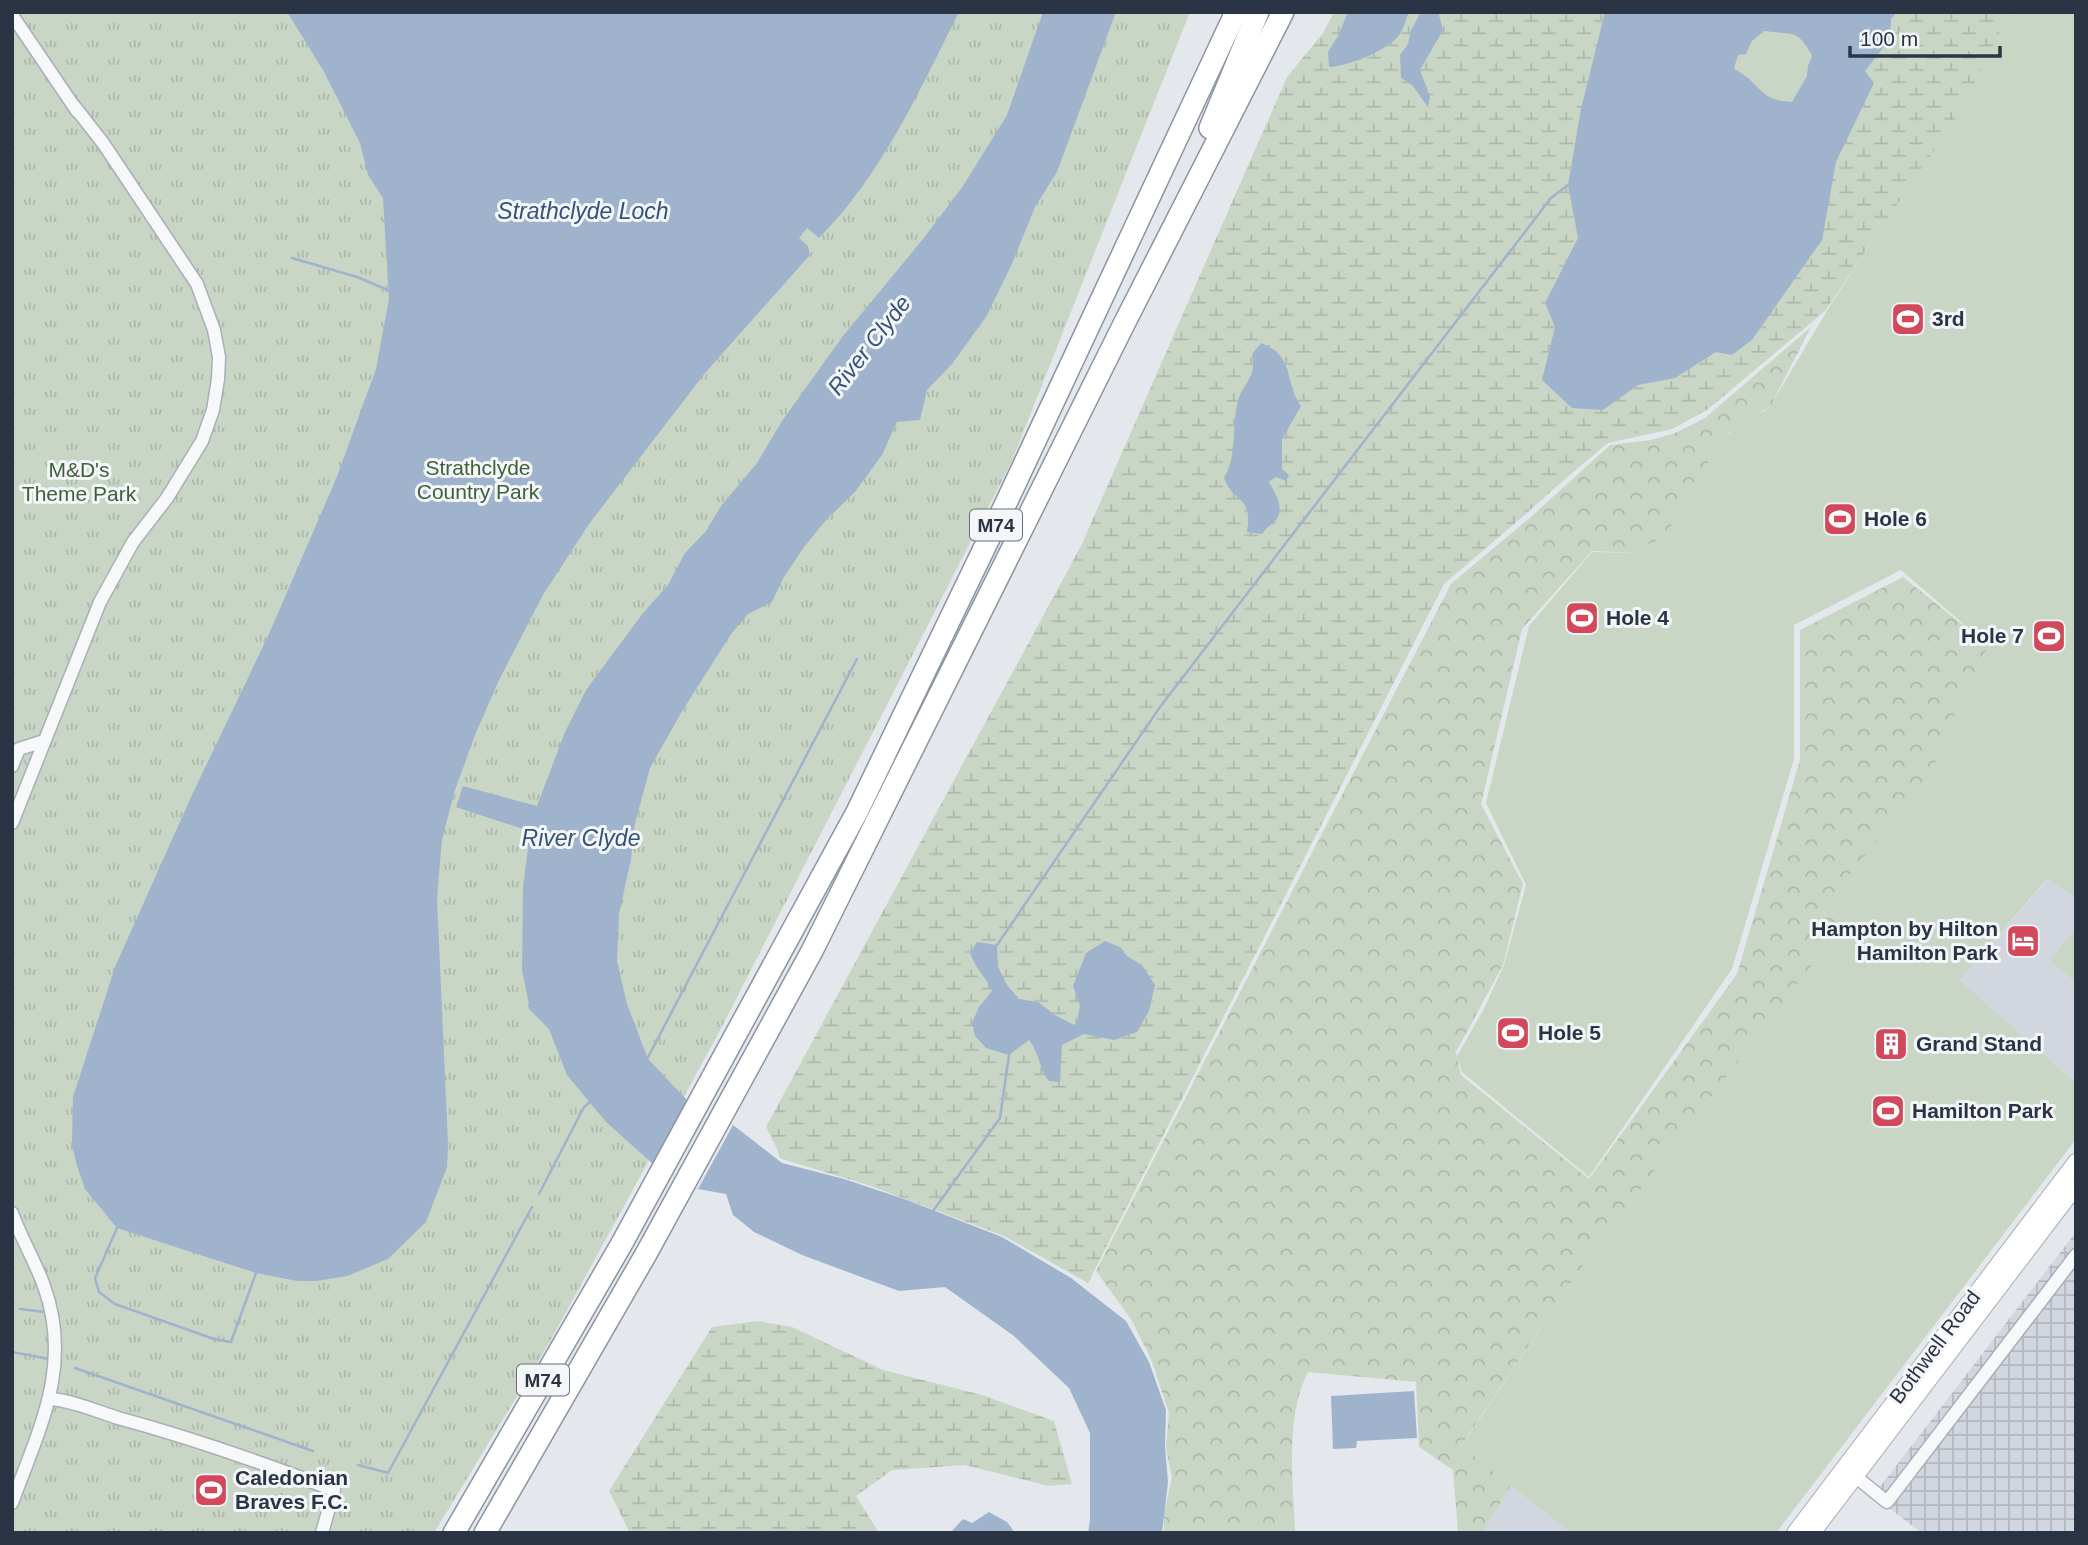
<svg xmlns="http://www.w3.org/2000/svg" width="2088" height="1545" viewBox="0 0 2088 1545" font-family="Helvetica,sans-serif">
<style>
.built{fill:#d2d6de}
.industrial{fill:url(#industrial-grid)}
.grass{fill:#c9d6c5}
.forest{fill:url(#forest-crowns)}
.wetland{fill:url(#wetland-marsh)}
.park{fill:url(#park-tufts)}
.water{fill:#9fb4cc;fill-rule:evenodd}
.pier{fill:#e4e7ec}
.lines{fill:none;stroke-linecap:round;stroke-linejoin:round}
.stream{stroke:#9fb4cc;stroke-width:2.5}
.street-casing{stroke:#a9aeb7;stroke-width:15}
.secondary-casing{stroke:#a9aeb7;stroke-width:18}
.highway-casing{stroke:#8b94a3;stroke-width:24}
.street{stroke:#f7f8fa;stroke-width:12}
.secondary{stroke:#fff;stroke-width:16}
.highway{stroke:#fff;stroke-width:21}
.labels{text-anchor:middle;stroke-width:6;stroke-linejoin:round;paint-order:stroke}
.shield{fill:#f4f6f9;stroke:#676e7b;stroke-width:2}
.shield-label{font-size:19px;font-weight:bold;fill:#2b3445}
.poi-label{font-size:21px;font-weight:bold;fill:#2b3445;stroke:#f4f6f9;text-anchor:start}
.park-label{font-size:21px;fill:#3f6138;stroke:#f4f6f9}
.street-label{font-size:21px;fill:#2b3445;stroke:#f4f6f9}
.water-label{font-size:23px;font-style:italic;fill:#34527a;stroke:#f4f6f9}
</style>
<defs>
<pattern id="industrial-grid" width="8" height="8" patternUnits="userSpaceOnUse" patternTransform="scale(1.75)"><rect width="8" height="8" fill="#d2d6de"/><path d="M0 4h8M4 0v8" fill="none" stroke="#b4b8c0"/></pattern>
<pattern id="forest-crowns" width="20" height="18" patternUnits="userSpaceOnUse" patternTransform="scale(1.75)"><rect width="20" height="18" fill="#c9d6c5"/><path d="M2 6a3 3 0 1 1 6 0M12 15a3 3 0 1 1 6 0" fill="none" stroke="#adb8ab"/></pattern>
<pattern id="wetland-marsh" width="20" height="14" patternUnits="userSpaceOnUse" patternTransform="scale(1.75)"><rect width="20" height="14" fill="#c9d6c5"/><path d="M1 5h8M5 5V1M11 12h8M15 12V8" fill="none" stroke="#adb8ab"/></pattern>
<pattern id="park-tufts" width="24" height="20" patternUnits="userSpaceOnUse" patternTransform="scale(1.75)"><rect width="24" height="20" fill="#c9d6c5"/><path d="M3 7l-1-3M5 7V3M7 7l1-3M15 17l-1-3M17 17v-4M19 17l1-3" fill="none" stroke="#adb8ab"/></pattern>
</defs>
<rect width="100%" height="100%" fill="#e4e7ec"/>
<g class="built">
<polygon points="2048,879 2076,898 2076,929 2049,960 2076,983 2076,1083 1960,980"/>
<polygon points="1511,1486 1571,1533 1486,1533 1484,1529"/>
</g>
<polygon class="industrial" points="2076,1232 2076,1533 1922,1533 1873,1496"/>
<g class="grass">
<polygon points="1337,12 2007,12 1958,110 2010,12 2076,12 2076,898 2047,879 1960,980 2076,1083 2076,1139 1776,1533 1571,1533 1461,1447 1583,1265 1848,916 1828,899 1928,781 1969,682 1989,646 1901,570 1794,625 1794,759 1732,969 1589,1177 1462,1072 1457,1056 1484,1009 1504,965 1526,885 1486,803 1529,626 1592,552 1635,553 1646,544 1658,540 1680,513 1685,494 1708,462 1715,444 1754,414 1763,412 1771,405 1831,304 1951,121 1707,410 1672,429 1608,443 1442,582 1093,1265 1090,1281 999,1233 877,1186 780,1158 769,1124 1084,547"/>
<polygon points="2076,929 2076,983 2049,960"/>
</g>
<path class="forest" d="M 1811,327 L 1771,405 C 1763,412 1755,414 1747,419 C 1741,424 1738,430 1729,432 L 1726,439 L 1715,444 L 1707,465 L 1685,494 L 1680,518 L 1654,543 L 1646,544 L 1635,553 L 1592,551 L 1522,629 L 1481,804 L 1523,884 L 1503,965 L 1456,1052 L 1461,1075 L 1589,1179 L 1737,974 L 1800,760 L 1800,630 L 1903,577 L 1989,646 L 1969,682 L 1928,781 L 1829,899 L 1849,916 L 1583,1265 L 1461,1446 L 1511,1486 L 1484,1529 L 1486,1533 L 1458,1533 L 1453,1470 L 1419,1447 L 1416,1382 L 1308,1372 C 1285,1416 1293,1481 1295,1531 L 1287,1533 L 1164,1533 L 1164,1513 L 1172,1477 L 1166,1448 L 1169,1413 L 1151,1359 L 1131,1319 L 1096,1271 L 1451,584 L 1532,516 L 1610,445 L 1651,440 L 1675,433 L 1705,418 Z"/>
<g class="wetland">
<polygon points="1334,12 1605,12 1581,109 1568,185 1578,238 1545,303 1555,327 1542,379 1603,410 1638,385 1675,378 1716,352 1732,355 1752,340 1822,240 1836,162 1874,84 1865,71 1890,40 1891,19 1897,12 2010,12 1957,116 1825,311 1707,410 1667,426 1608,440 1528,512 1444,584 1088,1283 1004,1236 871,1186 782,1159 766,1127 1081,546 1287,77 1323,33"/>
<polygon points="758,1321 792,1327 883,1370 982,1395 1054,1421 1072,1484 1049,1486 965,1465 892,1470 856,1496 879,1533 630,1533 609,1491 712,1327"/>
</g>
<polygon class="park" points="12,12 1190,12 1011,463 717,1036 548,1345 434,1533 12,1533"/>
<g class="water">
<path d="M 287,12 L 959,12 C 920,90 881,176 819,238 L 807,228 L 799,238 L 808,246 L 810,255 L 705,373 L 589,524 L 543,595 L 499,680 L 475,735 L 454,793 L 442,840 L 437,898 L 448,1144 L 447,1167 L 426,1222 L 388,1259 L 347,1276 L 317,1281 L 297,1281 L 256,1273 L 117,1228 L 85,1189 L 77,1166 L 72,1145 L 73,1097 L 115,967 L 191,797 L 269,634 L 336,479 L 376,369 L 389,299 L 383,198 L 368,175 L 360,143 L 323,70 Z"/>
<polygon points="1043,12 1116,12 1057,172 1035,207 1011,266 986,317 952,364 927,390 920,420 897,422 882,455 855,492 827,519 804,547 784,577 772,602 748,614 731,634 681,713 650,768 635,823 631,859 619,914 617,961 627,1004 648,1059 688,1101 733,1125 782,1163 844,1179 907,1200 1002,1237 1071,1278 1126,1321 1149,1362 1166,1410 1165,1447 1168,1482 1162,1533 1088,1533 1090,1520 1090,1433 1069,1388 1014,1336 945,1287 899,1291 802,1255 754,1232 733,1215 726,1194 698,1189 654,1165 606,1122 567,1075 549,1029 530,1010 522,970 523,887 528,848 526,830 456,807 463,786 537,806 565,732 586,690 643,613 668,585 685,553 706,531 721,506 757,463 782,421 843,336 923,239 963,186 1007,115"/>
<path d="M 1348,12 L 1409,12 C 1406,19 1404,28 1400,34 C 1387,51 1349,66 1329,67 L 1328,52 L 1338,36 Z"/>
<polygon points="1421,12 1438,12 1443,30 1420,70 1430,97 1428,107 1412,85 1401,78 1400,55 1408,44 1411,30"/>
<path d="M 1605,12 L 1897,12 L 1891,19 L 1890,39 L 1865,71 L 1874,83 L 1836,162 L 1822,240 L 1752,340 L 1732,355 L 1716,352 L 1675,378 L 1638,385 L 1603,410 L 1572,408 L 1542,380 L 1555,327 L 1545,303 L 1578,238 L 1568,185 L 1581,109 ZM 1764,31 C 1792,35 1798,28 1812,56 L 1808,66 L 1807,76 L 1792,102 C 1766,100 1765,94 1748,78 C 1743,74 1738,72 1734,68 L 1738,55 L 1746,54 L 1752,41 Z"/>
<path d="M 1261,343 C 1296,356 1284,383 1301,406 L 1282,439 L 1282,469 L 1289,475 L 1286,481 L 1276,477 L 1269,482 C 1275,493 1286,509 1275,521 C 1270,526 1266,528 1262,534 L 1247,532 C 1253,494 1234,505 1224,478 C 1238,455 1231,427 1238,401 C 1243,382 1257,379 1252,354 Z"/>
<path d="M 1105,941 L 1120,947 L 1128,957 L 1142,965 L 1155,985 L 1149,1011 L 1137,1032 L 1114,1040 L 1084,1034 L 1062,1045 L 1060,1082 L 1049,1081 C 1039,1071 1041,1055 1029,1040 L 1009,1055 L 986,1048 L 975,1036 L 972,1023 L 979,1007 L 992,991 C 986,977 975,968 970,953 L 977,942 L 997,945 L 998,967 L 1007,985 L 1019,999 L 1038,1002 L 1055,1015 L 1076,1026 L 1080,1006 L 1073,986 L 1086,953 Z"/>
<polygon points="1414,1391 1417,1438 1357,1441 1356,1448 1333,1449 1331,1396"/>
<polygon points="989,1512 1007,1522 1015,1533 950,1533 963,1519 972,1523"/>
</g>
<polygon class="pier" points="688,1101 733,1125 698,1189 654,1165"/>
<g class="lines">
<g class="stream">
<polyline points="292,258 357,277 388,290"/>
<polyline points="997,945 1160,707 1551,198 1568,185"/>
<polyline points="647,1059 857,659"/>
<polyline points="539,1194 584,1107 592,1100"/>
<polyline points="933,1211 1000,1118 1009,1055"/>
<polyline points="117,1228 95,1278 99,1292 115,1304 214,1339 231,1342 256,1273"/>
<polyline points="20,1309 44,1312"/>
<polyline points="12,1352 49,1359"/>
<polyline points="75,1368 313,1451"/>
<polyline points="358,1465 388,1473 532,1207"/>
</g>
<g class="street-casing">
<g id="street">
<polyline points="12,15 77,111"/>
<polyline points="12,766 19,749 44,741"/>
<polyline points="12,823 100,602 133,542 167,498 202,441 213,410 218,379 219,357 214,330 197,284 103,143 74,106"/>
<path d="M 12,1213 C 21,1238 35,1261 44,1286 C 73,1366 39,1429 12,1503"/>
<path d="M 51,1399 C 74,1401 96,1411 118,1418 C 192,1438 263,1463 334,1490 L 322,1533"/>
<polyline points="1855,1476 1887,1502 2076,1255"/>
</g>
</g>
<g class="secondary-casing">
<g id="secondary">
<polyline points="1795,1533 2076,1162"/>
<polyline points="1812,1533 2076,1186"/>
</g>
</g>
<g class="highway-casing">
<g id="highway">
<polyline points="1210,128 1258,12"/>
<polyline points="454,1533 621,1245 857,812 1006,503 1236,12"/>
<polyline points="485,1533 646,1254 812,951 1124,324 1283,12"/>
</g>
</g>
<use href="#street" class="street"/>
<use href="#secondary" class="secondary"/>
<use href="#highway" class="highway"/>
</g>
<defs>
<g id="stadium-square" transform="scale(1.75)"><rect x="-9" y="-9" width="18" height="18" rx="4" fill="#d1495b" stroke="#f4f6f9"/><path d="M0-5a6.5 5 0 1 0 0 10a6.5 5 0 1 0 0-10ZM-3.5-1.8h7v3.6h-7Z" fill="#fff"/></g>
<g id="hotel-square" transform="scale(1.75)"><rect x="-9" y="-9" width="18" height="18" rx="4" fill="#d1495b" stroke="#f4f6f9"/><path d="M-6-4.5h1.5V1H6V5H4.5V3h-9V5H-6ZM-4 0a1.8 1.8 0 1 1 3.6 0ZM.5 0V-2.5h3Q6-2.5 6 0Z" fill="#fff"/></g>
<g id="building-square" transform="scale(1.75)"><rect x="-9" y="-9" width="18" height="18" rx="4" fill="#d1495b" stroke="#f4f6f9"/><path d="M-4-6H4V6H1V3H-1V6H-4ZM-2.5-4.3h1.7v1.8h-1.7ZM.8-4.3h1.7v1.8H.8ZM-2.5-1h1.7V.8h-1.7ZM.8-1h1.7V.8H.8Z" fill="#fff"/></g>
</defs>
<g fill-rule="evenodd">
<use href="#stadium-square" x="1908" y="319"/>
<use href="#stadium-square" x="1840" y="519"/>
<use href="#stadium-square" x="1582" y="618"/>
<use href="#stadium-square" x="2049" y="636"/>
<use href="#hotel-square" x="2023" y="941"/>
<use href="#stadium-square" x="1513" y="1033"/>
<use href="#building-square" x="1891" y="1044"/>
<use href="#stadium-square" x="1888" y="1111"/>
<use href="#stadium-square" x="211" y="1490"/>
</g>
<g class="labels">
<g class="shield">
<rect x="970" y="509.5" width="52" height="31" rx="5"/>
<rect x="517" y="1364.5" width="52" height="31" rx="5"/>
</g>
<g class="shield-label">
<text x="996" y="532">M74</text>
<text x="543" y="1387">M74</text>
</g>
<g class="poi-label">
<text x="1932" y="326">3rd</text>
<text x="1864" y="526">Hole 6</text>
<text x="1606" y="625">Hole 4</text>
<text x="2024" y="643" text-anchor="end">Hole 7</text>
<text x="1998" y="936" text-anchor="end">Hampton by Hilton<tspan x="1998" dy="24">Hamilton Park</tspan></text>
<text x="1538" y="1040">Hole 5</text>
<text x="1916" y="1051">Grand Stand</text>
<text x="1912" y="1118">Hamilton Park</text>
<text x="235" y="1485">Caledonian<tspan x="235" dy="24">Braves F.C.</tspan></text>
</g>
<g class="park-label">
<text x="478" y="475">Strathclyde<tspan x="478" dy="24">Country Park</tspan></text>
<text x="79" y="477">M&amp;D's<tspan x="79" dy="24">Theme Park</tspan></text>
</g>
<g class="street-label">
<text transform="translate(1935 1347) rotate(-53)" y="7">Bothwell Road</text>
</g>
<g class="water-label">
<text x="583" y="219">Strathclyde Loch</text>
<text transform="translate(869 345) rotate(-52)" y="8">River Clyde</text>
<text x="581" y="846">River Clyde</text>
</g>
</g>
<rect width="2088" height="1545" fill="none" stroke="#2b3445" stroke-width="28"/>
<path d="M1850 46v10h150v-10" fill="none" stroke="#2b3445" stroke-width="3.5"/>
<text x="1860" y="46" font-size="21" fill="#2b3445" stroke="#f4f6f9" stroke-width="5" paint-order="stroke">100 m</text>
</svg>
